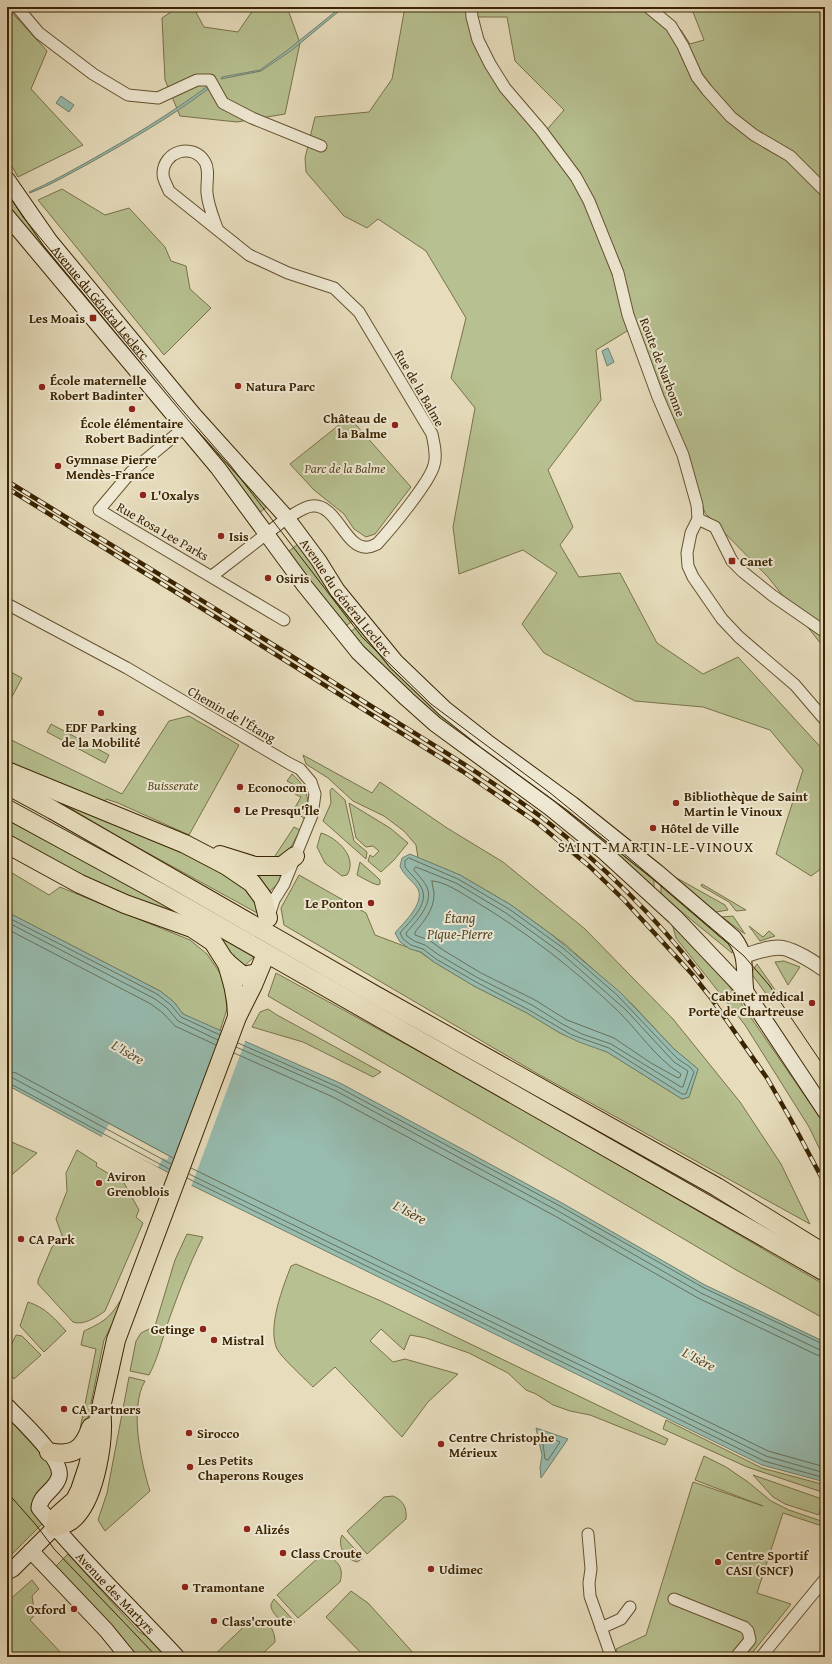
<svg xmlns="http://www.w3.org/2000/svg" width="832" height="1664" viewBox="0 0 832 1664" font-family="'Gentium Book Plus',serif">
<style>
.green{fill:#b7c090;stroke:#797248;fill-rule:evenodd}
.water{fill:#97bcb0;stroke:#727f6a}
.pier{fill:#e7ddbd}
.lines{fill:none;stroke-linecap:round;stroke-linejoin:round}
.shore{stroke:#697058;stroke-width:1}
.minor-casing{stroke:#665230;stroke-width:13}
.tertiary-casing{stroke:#665230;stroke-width:16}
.secondary-casing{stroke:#3b2401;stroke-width:17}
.trunk-casing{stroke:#3b2401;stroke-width:20}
.minor{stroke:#efe9d4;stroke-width:11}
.tertiary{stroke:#efe9d4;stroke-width:14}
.secondary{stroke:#efe9d4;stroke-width:15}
.trunk{stroke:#e7ddbd;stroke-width:18}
.tram{stroke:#3b2401;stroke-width:1}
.rail-casing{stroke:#3b2401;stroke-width:4.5}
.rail{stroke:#efe9d4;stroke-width:3;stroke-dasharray:9;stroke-linecap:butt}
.poi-dot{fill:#8f2418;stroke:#efe9d4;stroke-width:1.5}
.labels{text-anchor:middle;stroke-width:4;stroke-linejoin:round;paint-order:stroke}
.street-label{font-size:13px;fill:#3b2401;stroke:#efe9d4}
.poi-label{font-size:13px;font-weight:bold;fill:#3b2401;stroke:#efe9d4;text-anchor:start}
.park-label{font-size:13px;font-style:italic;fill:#5a4b25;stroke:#efe9d4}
.water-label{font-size:14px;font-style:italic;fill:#524a2d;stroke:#efe9d4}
.quarter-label{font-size:15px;letter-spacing:1px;fill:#3b2401;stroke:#efe9d4}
</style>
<rect width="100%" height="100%" fill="#e7ddbd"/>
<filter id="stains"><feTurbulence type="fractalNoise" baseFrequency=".005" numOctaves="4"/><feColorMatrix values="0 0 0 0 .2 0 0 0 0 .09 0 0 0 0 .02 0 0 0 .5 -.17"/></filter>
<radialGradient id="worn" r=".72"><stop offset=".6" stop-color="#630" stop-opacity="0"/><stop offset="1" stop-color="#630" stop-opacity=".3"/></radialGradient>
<g class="green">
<polygon points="7,7 47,51 31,89 83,145 18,177 7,158"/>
<polygon points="178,7 193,7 204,27 238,32 255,7 287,7 300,43 285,114 237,122 180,116 165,80 162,18"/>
<path d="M 405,7 L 656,7 L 681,30 L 690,44 L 704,40 L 691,7 L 825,7 L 825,649 L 768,577 L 705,513 L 660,385 L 632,328 L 596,350 L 601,400 L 548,470 L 573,527 L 560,545 L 579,577 L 620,573 L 657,643 L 703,674 L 738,657 L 825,752 L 825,866 L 811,876 L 776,854 L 803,770 L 770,730 L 703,707 L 635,701 L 544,653 L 522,624 L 557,573 L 523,550 L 459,574 L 453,527 L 475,408 L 451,378 L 466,318 L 426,251 L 378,219 L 367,228 L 344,216 L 306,172 L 305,158 L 315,117 L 369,112 L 392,79 ZM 476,17 L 507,17 L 515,61 L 564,110 L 544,133 L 488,66 Z"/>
<polygon points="7,186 272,503 259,513 7,211"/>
<polygon points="62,189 105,215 129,208 165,247 171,261 186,266 190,289 211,308 164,355 38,200"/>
<polygon points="349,417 411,487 375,534 366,537 354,529 344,514 314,490 290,464"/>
<polygon points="298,544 317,569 353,621 342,628 288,552"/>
<polygon points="360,625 373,642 654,875 654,890 436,721 369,659 350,632"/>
<polygon points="7,670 22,678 7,706"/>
<polygon points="189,716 239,745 189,835 118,803 106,799 105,803 7,766 7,738 122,794 169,721"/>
<polygon points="51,724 109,755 105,763 47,732"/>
<polygon points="303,755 372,793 380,782 447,828 503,862 585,929 673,1019 740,1102 781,1164 810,1224 538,1074 284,925 281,908 299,875 366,913 375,935 420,952 434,962 474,986 527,1013 560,1033 607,1052 682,1099 689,1097 698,1069 674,1049 632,1004 566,945 511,905 460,875 418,858 416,845 404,831 384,816 353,801 328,778 306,764"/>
<path d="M 292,774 C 306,786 312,800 304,818 L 293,811 L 301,797 L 295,794 L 298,787 L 287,781 Z"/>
<polygon points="332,788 345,800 354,841 367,852 366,859 323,821 331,803 330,791"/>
<polygon points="52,797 232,873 252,894 259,914 115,835"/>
<polygon points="349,803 390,828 408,843 394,860 381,872 368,861 370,855 373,857 379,851 373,846 366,847 356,838"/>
<polygon points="7,820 176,910 254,957 242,968 143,907 7,837"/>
<polygon points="294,827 300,830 290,849 285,855 273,859"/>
<path d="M 321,833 C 338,838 358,858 347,875 L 342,876 L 325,863 L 317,847 Z"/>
<polygon points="360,862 378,878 380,880 380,884 378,885 372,883 357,875"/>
<polygon points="7,870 49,895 60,887 190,940 207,954 220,973 225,990 227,1009 220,1031 183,1014 174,1002 160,991 7,912"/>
<path d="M 248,872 L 281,874 C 279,883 275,888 266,893 Z"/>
<polygon points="675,877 725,905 728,910 716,912"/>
<polygon points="661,882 727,936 733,948 732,953 661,895"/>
<polygon points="702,884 746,910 736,911 729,902 701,886"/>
<polygon points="733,916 745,934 722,917"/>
<polygon points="671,920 714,964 816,1112 825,1127 825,1160 809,1127 745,1025 676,938"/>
<polygon points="749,926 763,937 769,931 775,936 760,941"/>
<polygon points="784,961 800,967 788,985 775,962"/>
<polygon points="757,964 780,997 772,1002 751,973"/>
<polygon points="276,973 502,1097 825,1285 825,1319 738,1271 523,1144 268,996"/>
<polygon points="268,1009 277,1015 381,1072 373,1077 303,1042 252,1027 260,1012"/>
<polygon points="7,1140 37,1153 7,1179"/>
<path d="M 77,1150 L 97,1163 L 96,1166 L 124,1183 L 139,1210 L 136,1217 L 143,1223 L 105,1311 C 97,1317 83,1326 73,1322 L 38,1284 L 38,1280 L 52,1247 L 63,1238 L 56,1219 L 67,1191 L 66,1173 Z"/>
<path d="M 187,1234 L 203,1237 C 188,1267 177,1297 166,1328 C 161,1344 157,1360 149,1375 L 130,1371 L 136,1341 L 141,1333 L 155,1326 L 175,1260 Z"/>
<path d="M 296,1264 L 381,1301 L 668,1439 L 665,1445 L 590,1415 L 570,1411 L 553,1405 L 536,1394 L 526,1390 L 508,1373 L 469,1353 L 426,1338 L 410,1335 L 404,1350 L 381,1329 L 370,1341 L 393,1362 L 405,1359 L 458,1374 L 428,1402 L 402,1437 L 335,1367 L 313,1387 C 306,1380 281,1357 277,1349 C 267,1327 283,1287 291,1266 Z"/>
<path d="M 120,1301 L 123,1303 L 104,1340 L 85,1432 L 80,1429 L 96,1349 L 81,1345 L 84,1331 C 103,1322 109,1319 120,1301 Z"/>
<path d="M 28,1302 C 46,1308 54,1318 66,1331 L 44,1352 L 20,1326 Z"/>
<polygon points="16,1335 22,1336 41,1355 14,1379 7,1371 7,1354"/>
<path d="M 129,1377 L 145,1381 C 129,1408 141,1463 150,1491 L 105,1531 L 98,1520 L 107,1493 Z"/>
<path d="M 7,1417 L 52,1466 L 53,1477 C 40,1488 34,1492 34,1510 L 44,1522 L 7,1559 Z"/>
<polygon points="666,1420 762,1468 825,1485 825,1493 747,1467 663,1429"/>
<polygon points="704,1456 726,1467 748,1482 771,1501 789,1510 824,1522 825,1522 825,1527 783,1513 757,1593 791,1604 749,1657 619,1657 616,1649 646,1635 693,1482 763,1506 695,1480"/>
<polygon points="753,1475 822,1499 819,1515 785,1504 773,1497"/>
<path d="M 393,1496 C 404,1501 407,1508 406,1519 L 367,1554 L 347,1531 L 384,1497 Z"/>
<path d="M 342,1535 L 363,1558 L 357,1562 C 345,1559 337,1546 342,1535 Z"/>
<polygon points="68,1554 139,1632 152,1639 169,1657 137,1657 54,1568"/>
<path d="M 326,1555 C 339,1561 344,1569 340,1582 L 298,1618 L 277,1595 L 318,1558 Z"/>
<polygon points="32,1580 39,1589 32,1596 35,1615 30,1620 65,1657 7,1657 7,1602"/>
<polygon points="351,1591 368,1603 417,1657 365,1657 326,1617"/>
<path d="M 274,1599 L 295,1622 C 293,1623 290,1624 288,1624 C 282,1624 270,1611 271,1605 C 271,1603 273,1601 274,1599 Z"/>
<path d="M 252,1619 C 267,1619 275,1628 275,1642 L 259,1657 L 212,1657 Z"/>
</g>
<g class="water">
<polygon points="341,7 344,7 292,50 261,71 221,79 222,77 260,70 289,49"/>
<path d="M 208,86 L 208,89 C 171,117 129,141 88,164 C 69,174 51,185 30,193 L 29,192 C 50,183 69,172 89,161 C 130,138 170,114 208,86 Z"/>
<polygon points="61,96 74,105 69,112 56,103"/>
<polygon points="608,348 614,362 607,366 602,351"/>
<path d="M 410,854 L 460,875 L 511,905 L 552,935 L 620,992 L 674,1049 L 698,1069 L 689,1097 L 682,1099 L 607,1052 L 579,1042 L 560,1033 L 527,1013 L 474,986 L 434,962 L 421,952 L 410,949 L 400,942 L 395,933 C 404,922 428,901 416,886 C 411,880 403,874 400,866 L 402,858 Z"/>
<polygon points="7,912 160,991 174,1002 183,1014 340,1083 562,1203 705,1285 825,1342 825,1482 762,1465 191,1185 7,1085"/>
<polygon points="536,1428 568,1439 541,1478 540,1468 542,1455"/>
</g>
<g class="pier">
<polygon points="224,1030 246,1039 191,1187 170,1176"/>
<polygon points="109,1124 169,1156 167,1160 163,1158 158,1167 101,1138"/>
</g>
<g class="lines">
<g class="shore">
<path d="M 409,858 L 458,879 L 509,909 L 563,948 L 617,995 L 671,1052 L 678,1059 L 690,1067 L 694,1072 L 686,1094 L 682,1094 L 609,1048 L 572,1035 L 529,1010 L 476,982 L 436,959 L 423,949 L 411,945 L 403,939 L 400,933 C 409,922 429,905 422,889 C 419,881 410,874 405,867 L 405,861 Z"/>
<path d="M 416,867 L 456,883 L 506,913 L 560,952 L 626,1010 L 674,1062 L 688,1071 L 683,1087 L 681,1087 L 611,1044 L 582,1034 L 564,1025 L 532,1005 L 478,978 L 439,955 L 425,945 L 414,941 L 407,936 L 406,933 C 416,921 434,904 427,887 C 424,881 418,875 414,870 Z"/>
<path d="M 432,881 C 444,881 463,894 473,900 C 525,931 573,968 616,1009 C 638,1030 655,1058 681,1074 L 680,1077 L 678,1078 L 651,1063 L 614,1038 L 567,1020 L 535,1000 L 481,973 L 443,950 L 429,940 L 415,935 L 415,932 C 424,921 434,910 434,894 C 434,890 432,886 432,881 Z"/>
<polyline points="7,917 157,994 171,1005 181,1017 220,1035"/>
<polyline points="7,922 155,999 167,1008 178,1021 218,1040"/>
<polyline points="7,929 151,1004 163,1013 175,1026 216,1045"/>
<polyline points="238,1043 338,1087 560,1206 704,1288 825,1345"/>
<polyline points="236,1047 336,1091 558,1211 701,1293 820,1350 825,1350"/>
<polyline points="234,1053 333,1097 555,1216 698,1298 817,1355 825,1356"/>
<polyline points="7,1071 16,1073 173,1158"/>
<polyline points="7,1077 13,1078 171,1164"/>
<polyline points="7,1082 169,1169"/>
<polyline points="191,1168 768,1451 825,1467"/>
<polyline points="189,1174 766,1456 825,1473"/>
<polyline points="187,1178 764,1461 825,1478"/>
<polygon points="544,1435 560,1442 548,1460 545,1459 542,1437"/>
</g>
<g class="minor-casing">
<g id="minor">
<polyline points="17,7 39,33 93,74 128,95 158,98 197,80 210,80 223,103 252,118 321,146"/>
<polyline points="471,7 472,17 478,40 490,64 505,88 541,130 576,177 589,201 618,273 628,315 658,397 683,455 697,505 698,519 691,533 687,553 688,566 693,577 722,619 739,637 795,685 825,720"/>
<polyline points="648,7 671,26 683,46 697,77 707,90 731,117 754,135 790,156 825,191"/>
<polyline points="185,427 131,472 99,510 284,620"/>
<polyline points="698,519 715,527 732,561 743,572 773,596 825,632"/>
<path d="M 212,576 L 287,518 C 295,514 303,507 312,506 C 337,503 345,550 368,547 C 371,547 374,545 377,544 C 390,530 430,482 434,465 C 437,456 434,443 432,434 L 359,312 L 334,288 L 288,273 L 249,255 L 169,191 C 167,185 163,180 163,174 C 163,151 193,142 205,162 C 210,171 206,183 207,193 C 208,205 213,217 217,228"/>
<polyline points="7,604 127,668 290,764 300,769 311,782 315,794 312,815 284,884 274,900 269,916"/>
<polyline points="588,1534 591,1569 589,1583 590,1596 610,1653"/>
<polyline points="674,1599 744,1627 748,1631 750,1640 736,1657"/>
<polyline points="601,1628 621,1619 630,1607"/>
<polyline points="761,1657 825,1579"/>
</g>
</g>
<g class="tertiary-casing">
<path id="tertiary" d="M 744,956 C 756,952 771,946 783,948 C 797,951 813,962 825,970"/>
</g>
<g class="secondary-casing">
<g id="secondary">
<path id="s1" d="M 7,179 L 50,241 L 194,415 L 287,518 L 319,561 L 337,590 L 396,662 L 445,709 L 487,742 L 572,804 L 657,872 L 734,938 C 748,956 743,971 746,992"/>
<polyline points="7,216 218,468 304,585 358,652 407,699 435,724 550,808 604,852 675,917 746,992 825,1111"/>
<path id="s2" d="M 7,1406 C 19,1419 64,1459 59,1477 C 56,1490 40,1494 39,1508 C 82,1561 131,1607 177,1657"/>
<polyline points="31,1551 106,1630 128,1657"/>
<polyline points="7,1572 13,1569 55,1527"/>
</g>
</g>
<g class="trunk-casing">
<g id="trunk">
<polyline points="7,771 185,844 227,866 252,883 263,898 268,918"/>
<polyline points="7,785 53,810 375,995 717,1187 825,1254"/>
<polyline points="7,809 161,893 825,1272"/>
<polyline points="7,844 80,884 125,904 192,928 213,942 225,961 243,976 257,973"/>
<polyline points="220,855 255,866 282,866 295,856"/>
<path d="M 226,961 C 232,980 237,996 237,1016"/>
<path d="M 101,1410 C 105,1438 96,1494 76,1516 C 70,1523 63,1525 55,1527 L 57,1516 L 75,1500 L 80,1490 L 88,1466 L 116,1340 L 237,1017 L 253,985 L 263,961"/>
<path d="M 49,1452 C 73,1457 83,1450 91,1427"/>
</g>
</g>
<use href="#minor" class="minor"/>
<use href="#tertiary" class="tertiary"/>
<use href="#secondary" class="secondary"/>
<use href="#trunk" class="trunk"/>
<g class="tram">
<polyline points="7,192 23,217 178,405 231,466 362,637 431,704 549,792 614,845 744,956 769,985 825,1068"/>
<polyline points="7,1492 36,1525 55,1550 157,1657"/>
</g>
<g class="rail-casing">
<g id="rail">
<path d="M 7,481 C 126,554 245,626 363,701 C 422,738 483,774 540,816 C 600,862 656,917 702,977"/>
<polyline points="7,488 190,601 462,771 536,822 589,866 624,900 692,974 711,998 767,1078 791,1120 825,1184"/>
</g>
</g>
<use href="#rail" class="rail"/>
</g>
<g class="poi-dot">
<rect x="89" y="314" width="8" height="8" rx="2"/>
<circle cx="238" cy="386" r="4"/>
<circle cx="42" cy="387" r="4"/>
<circle cx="132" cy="409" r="4"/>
<circle cx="395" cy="425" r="4"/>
<circle cx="58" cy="466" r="4"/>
<circle cx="143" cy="495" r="4"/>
<circle cx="221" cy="536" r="4"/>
<rect x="728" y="557" width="8" height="8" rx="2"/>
<circle cx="268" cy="578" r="4"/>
<circle cx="101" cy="713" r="4"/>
<circle cx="240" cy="787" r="4"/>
<circle cx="676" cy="803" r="4"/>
<circle cx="237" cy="810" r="4"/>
<circle cx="653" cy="828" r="4"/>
<circle cx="371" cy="903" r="4"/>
<circle cx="812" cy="1003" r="4"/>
<circle cx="99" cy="1183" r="4"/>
<circle cx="21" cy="1239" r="4"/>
<circle cx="203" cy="1329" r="4"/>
<circle cx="214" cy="1340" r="4"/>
<circle cx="64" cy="1409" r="4"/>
<circle cx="189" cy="1433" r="4"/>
<circle cx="441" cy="1444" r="4"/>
<circle cx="190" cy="1467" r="4"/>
<circle cx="247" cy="1529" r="4"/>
<circle cx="283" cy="1553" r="4"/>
<circle cx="718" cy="1562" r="4"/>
<circle cx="431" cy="1569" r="4"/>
<circle cx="185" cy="1587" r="4"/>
<circle cx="74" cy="1609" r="4"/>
<circle cx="214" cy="1621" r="4"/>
</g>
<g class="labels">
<g class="street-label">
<text dy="5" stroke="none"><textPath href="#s1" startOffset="155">Avenue du Général Leclerc</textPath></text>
<text transform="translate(663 367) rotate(69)" y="5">Route de Narbonne</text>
<text transform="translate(420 388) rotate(60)" y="5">Rue de la Balme</text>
<text transform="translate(163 531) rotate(30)" y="5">Rue Rosa Lee Parks</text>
<text dy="5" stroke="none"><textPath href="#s1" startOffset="539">Avenue du Général Leclerc</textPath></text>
<text transform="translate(232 714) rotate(30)" y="5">Chemin de l'Étang</text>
<text dy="5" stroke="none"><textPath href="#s2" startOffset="242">Avenue des Martyrs</textPath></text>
</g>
<g class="poi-label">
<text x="85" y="323" text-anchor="end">Les Moais</text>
<text x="50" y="385">École maternelle<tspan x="50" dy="15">Robert Badinter</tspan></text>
<text x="246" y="391">Natura Parc</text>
<text x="387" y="423" text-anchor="end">Château de<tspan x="387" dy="15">la Balme</tspan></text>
<text x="132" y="428" text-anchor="middle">École élémentaire<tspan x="132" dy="15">Robert Badinter</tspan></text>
<text x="66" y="464">Gymnase Pierre<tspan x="66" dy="15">Mendès-France</tspan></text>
<text x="151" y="500">L'Oxalys</text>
<text x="229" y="541">Isis</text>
<text x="740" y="566">Canet</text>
<text x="276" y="583">Osiris</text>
<text x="101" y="732" text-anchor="middle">EDF Parking<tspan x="101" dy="15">de la Mobilité</tspan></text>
<text x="248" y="792">Econocom</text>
<text x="684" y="801">Bibliothèque de Saint<tspan x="684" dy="15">Martin le Vinoux</tspan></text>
<text x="245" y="815">Le Presqu'Île</text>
<text x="661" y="833">Hôtel de Ville</text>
<text x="363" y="908" text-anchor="end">Le Ponton</text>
<text x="804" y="1001" text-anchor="end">Cabinet médical<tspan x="804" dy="15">Porte de Chartreuse</tspan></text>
<text x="107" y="1181">Aviron<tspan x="107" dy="15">Grenoblois</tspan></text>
<text x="29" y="1244">CA Park</text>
<text x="195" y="1334" text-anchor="end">Getinge</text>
<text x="222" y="1345">Mistral</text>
<text x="72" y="1414">CA Partners</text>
<text x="197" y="1438">Sirocco</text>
<text x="449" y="1442">Centre Christophe<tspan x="449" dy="15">Mérieux</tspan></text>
<text x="198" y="1465">Les Petits<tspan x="198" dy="15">Chaperons Rouges</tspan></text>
<text x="255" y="1534">Alizés</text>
<text x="291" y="1558">Class Croute</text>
<text x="726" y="1560">Centre Sportif<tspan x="726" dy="15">CASI (SNCF)</tspan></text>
<text x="439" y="1574">Udimec</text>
<text x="193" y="1592">Tramontane</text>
<text x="66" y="1614" text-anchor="end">Oxford</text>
<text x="222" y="1626">Class'croute</text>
</g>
<g class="park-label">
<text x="345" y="473">Parc de la Balme</text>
<text x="173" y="790">Buisserate</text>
</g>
<g class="water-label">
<text x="460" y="923">Étang<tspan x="460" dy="16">Pique-Pierre</tspan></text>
<text transform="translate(128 1052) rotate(30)" y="5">L'Isère</text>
<text transform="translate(410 1212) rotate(28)" y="5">L'Isère</text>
<text transform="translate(699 1359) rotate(27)" y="5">L'Isère</text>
</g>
<g class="quarter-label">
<text x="656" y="852">SAINT-MARTIN-LE-VINOUX</text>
</g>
</g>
<rect width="832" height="1664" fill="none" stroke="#e7ddbd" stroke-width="24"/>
<rect x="8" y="8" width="816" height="1648" fill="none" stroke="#3b2401" stroke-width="2"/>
<rect x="12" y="12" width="808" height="1640" fill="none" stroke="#3b2401"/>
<rect width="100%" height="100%" filter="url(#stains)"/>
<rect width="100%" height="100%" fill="url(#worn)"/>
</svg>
